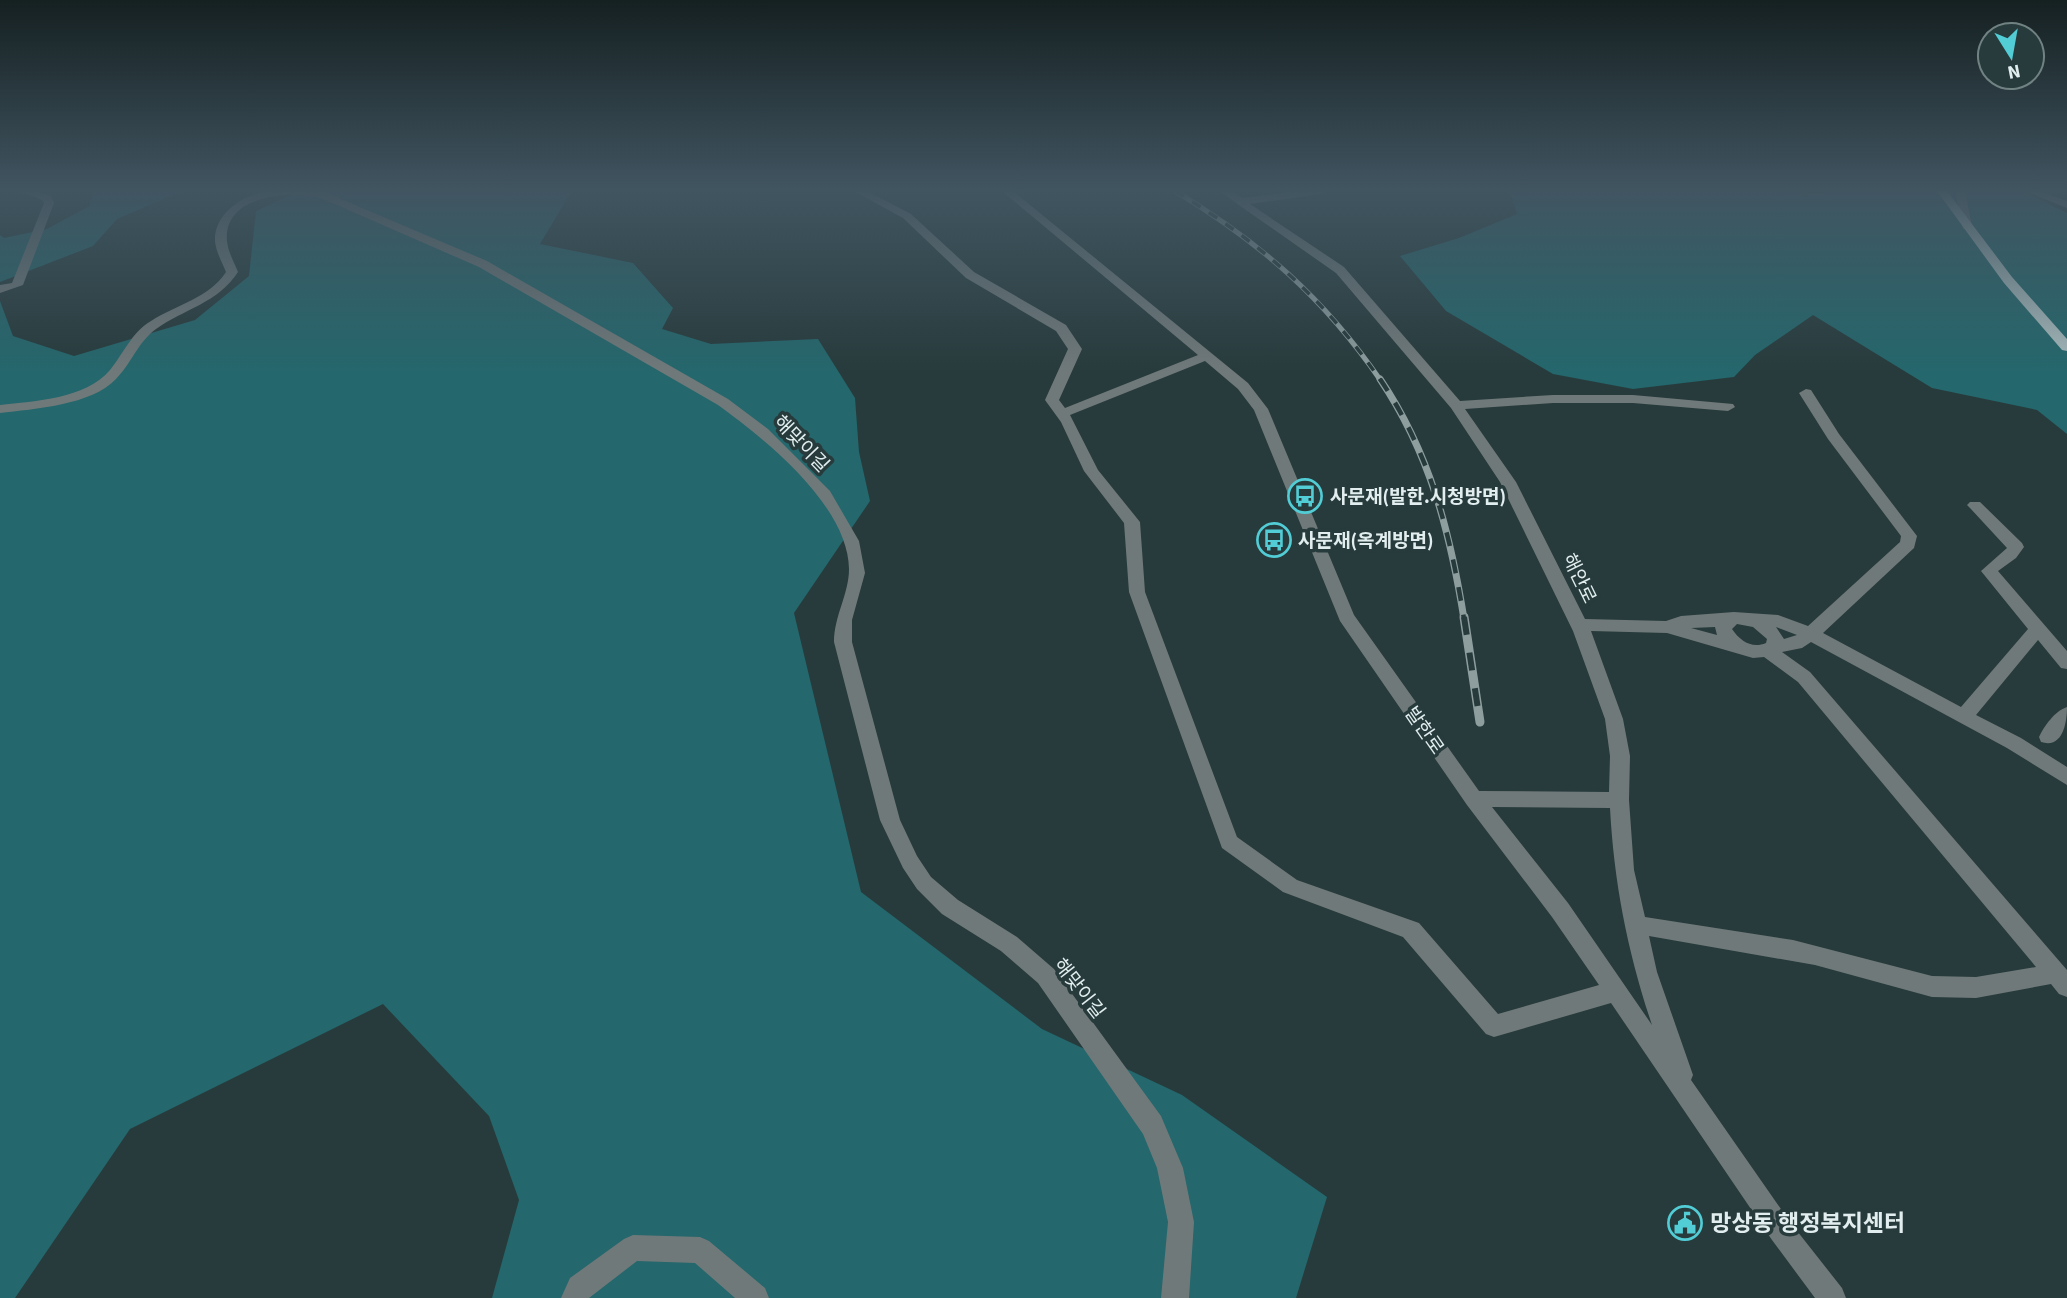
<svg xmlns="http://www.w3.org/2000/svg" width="2067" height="1298" viewBox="0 0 2067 1298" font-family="'Source Sans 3','Noto Sans KR',sans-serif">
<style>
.green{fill:#24676c}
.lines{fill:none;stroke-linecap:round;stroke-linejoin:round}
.minor{fill:#70797a;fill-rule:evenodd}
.major{fill:#a7babc;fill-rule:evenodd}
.rail-far2-casing{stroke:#8e9e9f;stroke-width:5}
.rail-far1-casing{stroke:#8e9e9f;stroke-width:7}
.rail-casing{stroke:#8e9e9f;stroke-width:9}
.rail-far2{stroke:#273b3c;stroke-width:3.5;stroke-dasharray:10;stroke-linecap:butt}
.rail-far1{stroke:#273b3c;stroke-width:4.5;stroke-dasharray:14;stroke-linecap:butt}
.rail{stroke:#273b3c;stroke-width:6;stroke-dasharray:18;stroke-linecap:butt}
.labels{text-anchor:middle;stroke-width:7;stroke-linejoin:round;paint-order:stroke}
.street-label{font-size:19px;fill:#e1edee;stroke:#273b3c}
.poi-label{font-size:19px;font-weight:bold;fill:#e1edee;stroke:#273b3c;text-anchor:start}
.near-poi-label{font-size:23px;font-weight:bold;fill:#e1edee;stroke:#273b3c;text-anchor:start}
</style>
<rect width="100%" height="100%" fill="#273b3c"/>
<g class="green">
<polygon points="94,191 182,191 117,219 93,246 0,282 0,235 4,238 47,229 89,206"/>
<polygon points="299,191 564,191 570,194 540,244 633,263 673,308 662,329 711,344 818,339 855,398 859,452 870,501 794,613 861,892 1042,1029 1182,1095 1327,1197 1296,1298 492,1298 519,1200 489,1116 383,1004 130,1129 15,1298 0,1298 0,301 13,336 74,356 195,320 249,276 256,211"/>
<polygon points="1505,191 1796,191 1809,194 1840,191 2023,191 2067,213 2067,434 2037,410 1932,388 1813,315 1755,355 1734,377 1633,389 1553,374 1446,311 1400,256 1459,238 1517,214 1511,194"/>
</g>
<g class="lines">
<g class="minor">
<polygon points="19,191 35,191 51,196 54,203 23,285 0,293 0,285 12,283 44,203 42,200"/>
<path d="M 266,191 L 318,191 L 329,194 L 487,261 L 728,399 L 768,429 L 830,491 L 859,541 L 865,573 L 852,620 L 852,642 L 900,820 L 917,856 L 931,877 L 958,900 L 1017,937 L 1054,969 L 1161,1116 L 1183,1168 L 1194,1222 L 1189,1298 L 1161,1298 L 1168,1222 L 1157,1168 L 1143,1134 L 1038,983 L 1001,951 L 942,914 L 917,889 L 903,868 L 880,820 L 834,642 C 834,616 849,594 849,569 C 848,505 765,439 718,405 L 479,267 L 321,198 C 290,190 223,195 227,241 C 228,252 234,262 238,272 C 218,303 184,309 156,329 C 138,342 131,364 116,379 C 92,405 34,409 0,413 L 0,405 C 35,401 85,399 110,370 C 124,353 131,333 151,321 C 176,305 209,298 226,272 C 222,262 216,252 215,241 C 214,213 243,196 266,191 Z"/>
<path d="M 854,191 L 867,191 L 911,214 L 974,272 L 1066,325 L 1082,349 L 1059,400 L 1065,408 L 1198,355 L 1002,191 L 1013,191 L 1248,383 L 1268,409 L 1354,615 L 1479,791 L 1609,792 L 1610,756 L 1605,719 L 1573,631 L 1500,482 L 1451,408 L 1336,273 L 1219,191 L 1231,191 L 1242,198 L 1298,191 L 1325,191 L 1320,194 L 1250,204 L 1344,267 L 1460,401 L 1553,395 L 1633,395 L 1733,404 L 1735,407 L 1728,411 L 1633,403 L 1553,403 L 1465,409 L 1516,482 L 1585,619 L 1666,621 L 1681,616 L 1734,612 L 1778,615 L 1808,626 L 1900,542 L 1901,536 L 1828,439 L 1799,393 L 1806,389 L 1811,390 L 1839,434 L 1917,536 L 1914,548 L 1823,633 L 1961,707 L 2028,629 L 1981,571 L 2007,548 L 1970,508 L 1967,505 L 1970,502 L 1980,502 L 2022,543 L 2024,547 L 2016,558 L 1998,571 L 2067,651 L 2067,669 L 2061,668 L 2038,640 L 1976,715 L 2021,738 L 2067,767 L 2067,785 L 2007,748 L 1811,642 L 1802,648 L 1782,652 L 1810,672 L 2067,970 L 2067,997 L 2059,994 L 2051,984 L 1976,998 L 1932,997 L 1815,965 L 1649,936 L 1657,972 L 1693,1075 L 1691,1080 L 1790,1222 L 1842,1288 L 1846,1298 L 1815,1298 L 1772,1240 L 1611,1003 L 1494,1037 L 1486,1034 L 1403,937 L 1283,892 L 1222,848 L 1129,592 L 1124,523 L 1084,471 L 1061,422 L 1045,400 L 1068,349 L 1056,331 L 966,278 L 903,218 ZM 1205,361 L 1238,389 L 1254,410 L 1340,621 L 1467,805 L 1552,917 L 1599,985 L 1498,1014 L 1419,923 L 1297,880 L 1237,837 L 1145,592 L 1140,522 L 1098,470 L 1070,415 ZM 1737,624 L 1753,627 L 1767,639 L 1766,643 C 1752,649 1740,641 1732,629 ZM 1715,627 L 1717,635 L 1691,628 ZM 1776,627 L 1797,635 L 1784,639 ZM 1591,631 L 1667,633 L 1753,658 L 1764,657 L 1798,682 L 2036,967 L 1976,977 L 1932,976 L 1793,940 L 1645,917 L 1634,870 L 1629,800 L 1630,756 L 1623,719 ZM 1492,807 L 1610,808 C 1614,884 1628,953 1652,1025 L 1568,903 Z"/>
<polygon points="1955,191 1965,191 1973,231 1963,229"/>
<polygon points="2025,191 2039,191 2067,201 2067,208"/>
<path d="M 2067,707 C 2067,722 2063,749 2041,742 L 2039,737 C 2044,726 2055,711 2067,707 Z"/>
<polygon points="633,1235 700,1237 709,1241 765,1288 769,1298 735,1298 695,1263 637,1261 589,1298 561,1298 570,1278 624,1239"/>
</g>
<polygon class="major" points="1937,191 1947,191 2012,277 2067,339 2067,351 2062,350 2004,283"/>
<g class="rail-far2-casing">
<path id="rail-far2" d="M 1175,191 C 1261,243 1324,298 1381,381"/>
</g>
<g class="rail-far1-casing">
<path id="rail-far1" d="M 1380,379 C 1430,453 1450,532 1464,619"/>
</g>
<g class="rail-casing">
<polyline id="rail" points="1464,617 1480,722"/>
</g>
<use href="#rail-far2" class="rail-far2"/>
<use href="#rail-far1" class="rail-far1"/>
<use href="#rail" class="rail"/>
</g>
<linearGradient id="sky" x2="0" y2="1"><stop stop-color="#152021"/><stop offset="0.51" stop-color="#415561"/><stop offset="1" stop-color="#415561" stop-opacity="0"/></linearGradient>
<rect width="2067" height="373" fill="url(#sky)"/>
<defs>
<g id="bus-ring" transform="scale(1.75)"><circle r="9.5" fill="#273b3c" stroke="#52ccd5" stroke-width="1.5"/><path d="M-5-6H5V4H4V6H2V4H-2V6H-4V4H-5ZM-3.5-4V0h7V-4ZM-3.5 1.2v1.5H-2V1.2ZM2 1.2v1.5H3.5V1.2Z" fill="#52ccd5"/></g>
<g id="civic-ring" transform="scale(1.75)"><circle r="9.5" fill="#273b3c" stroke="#52ccd5" stroke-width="1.5"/><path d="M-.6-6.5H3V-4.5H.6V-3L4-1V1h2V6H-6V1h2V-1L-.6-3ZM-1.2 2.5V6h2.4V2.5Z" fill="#52ccd5"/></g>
</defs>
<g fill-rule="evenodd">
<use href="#bus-ring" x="1305" y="496"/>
<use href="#bus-ring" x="1274" y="540"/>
<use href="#civic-ring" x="1685" y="1223"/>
</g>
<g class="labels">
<g class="street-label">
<text transform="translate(802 443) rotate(46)" y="7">해맞이길</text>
<text transform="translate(1580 578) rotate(64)" y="7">해안로</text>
<text transform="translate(1425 730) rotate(55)" y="7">발한로</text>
<text transform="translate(1080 988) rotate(52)" y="7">해맞이길</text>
</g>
<g class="poi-label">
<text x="1330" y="503">사문재(발한.시청방면)</text>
<text x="1298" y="547">사문재(옥계방면)</text>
</g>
<g class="near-poi-label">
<text x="1710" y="1231">망상동 행정복지센터</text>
</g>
</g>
<g transform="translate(2011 56) rotate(169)"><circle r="33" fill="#273b3c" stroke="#718283" stroke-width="2"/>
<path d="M0-5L12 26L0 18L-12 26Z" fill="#52ccd5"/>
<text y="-10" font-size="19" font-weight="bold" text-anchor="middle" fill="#e1edee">N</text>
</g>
</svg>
